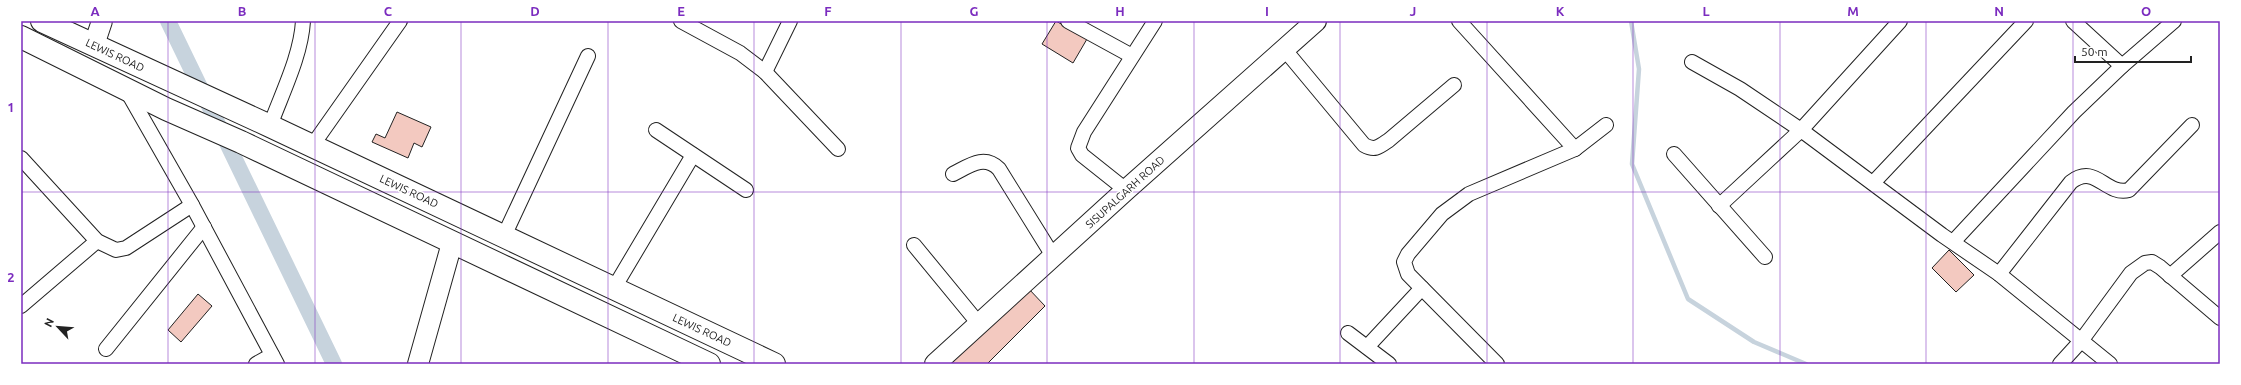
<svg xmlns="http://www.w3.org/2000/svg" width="2241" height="385" viewBox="0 0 2241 385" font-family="Ubuntu,sans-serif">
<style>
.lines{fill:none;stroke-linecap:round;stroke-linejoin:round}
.stream{stroke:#c7d3dd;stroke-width:4.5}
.canal{stroke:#c7d3dd;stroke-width:16}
.building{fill:#f3c9c0;stroke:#222}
.street-casing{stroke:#222;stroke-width:16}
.secondary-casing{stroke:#222;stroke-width:22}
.primary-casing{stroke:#222;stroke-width:24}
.street{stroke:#fff;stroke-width:14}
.secondary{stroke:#fff;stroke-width:20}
.primary{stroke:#fff;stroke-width:22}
.grid{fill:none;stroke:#7b2cbf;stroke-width:1;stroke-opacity:0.55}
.labels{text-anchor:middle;stroke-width:3;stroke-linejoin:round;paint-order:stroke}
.street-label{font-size:11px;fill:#222;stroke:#fff}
.neatline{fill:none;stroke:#7b2cbf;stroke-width:1.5}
.grid-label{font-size:13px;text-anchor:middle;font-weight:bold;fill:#7b2cbf}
</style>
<rect width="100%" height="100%" fill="#fff"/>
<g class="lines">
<polyline class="stream" points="1631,21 1639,69 1632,164 1688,299 1754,342 1806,364"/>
<polyline class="canal" points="168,21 334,364"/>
</g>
<g class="building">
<polygon points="1056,21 1087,39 1073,63 1042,44"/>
<polygon points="397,112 431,127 422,147 414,143 408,158 372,142 376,134 385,138"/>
<polygon points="1949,250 1974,275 1956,292 1932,268"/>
<polygon points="1028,288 1045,306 987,364 942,364"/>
<polygon points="198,294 212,306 181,342 168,330"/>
</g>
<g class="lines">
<g class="street-casing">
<g id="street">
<polyline points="681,21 740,53 765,72 838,149"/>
<polyline points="1068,21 1132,56"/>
<polyline points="1459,21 1575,149"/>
<polyline points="2073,21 2122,66"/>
<path d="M 1285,50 L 1364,145 C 1375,151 1379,147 1389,140 L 1454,85"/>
<polyline points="1692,62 1740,89 1801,130 1942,235 1999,274 2110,364"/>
<polyline points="765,72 790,21"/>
<polyline points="127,91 192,205 277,364"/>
<path d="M 270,126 C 282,93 301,56 303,21"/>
<polyline points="656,130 746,190"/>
<polyline points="312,146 400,21"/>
<polyline points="1674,154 1765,257"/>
<polyline points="21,158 97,241 116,250 126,248 192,205"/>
<path d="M 953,174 C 969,166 984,154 999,169 L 1053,256"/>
<polyline points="1873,183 2026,21"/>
<polyline points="1126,190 1082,155 1078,148 1084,132 1155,21"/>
<polyline points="1719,206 1801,130 1900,21"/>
<polyline points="504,236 588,56"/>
<polyline points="1953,242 2074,112 2122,66 2174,21"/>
<polyline points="914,245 979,324"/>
<path d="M 1999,274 L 2071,182 C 2096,163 2105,196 2129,190 L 2192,125"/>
<polyline points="2170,276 2220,232"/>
<polyline points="614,288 693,155"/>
<polyline points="21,306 97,241"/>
<polyline points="1348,333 1389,364"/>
<polyline points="1367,347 1422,288"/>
<polyline points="106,349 204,227"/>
<polyline points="256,364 272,355"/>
<polyline points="1497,364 1408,274 1404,262 1408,254 1442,214 1469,194 1575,149 1606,125"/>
<polyline points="2060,364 2081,341 2131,273 2145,263 2152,262 2160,267 2220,318"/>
</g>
</g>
<g class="secondary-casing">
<g id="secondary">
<polyline points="94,45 102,21"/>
<polyline points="418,364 452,243"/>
<polyline points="935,364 1126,190 1316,21"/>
</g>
</g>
<g class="primary-casing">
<g id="primary">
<polyline points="42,21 270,126 774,364"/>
<polyline points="21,37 166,109 241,142 709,364"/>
</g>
</g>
<use href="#street" class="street"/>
<use href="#secondary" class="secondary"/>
<use href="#primary" class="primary"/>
</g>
<path class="grid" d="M 168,21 L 168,364M 315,21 L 315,364M 461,21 L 461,364M 608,21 L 608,364M 754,21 L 754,364M 901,21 L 901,364M 1047,21 L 1047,364M 1194,21 L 1194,364M 1340,21 L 1340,364M 1487,21 L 1487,364M 1633,21 L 1633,364M 1780,21 L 1780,364M 1926,21 L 1926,364M 2073,21 L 2073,364M 21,192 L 2220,192"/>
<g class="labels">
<g class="street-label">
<text transform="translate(115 55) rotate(25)" y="4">LEWIS ROAD</text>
<text transform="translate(409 191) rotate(25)" y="4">LEWIS ROAD</text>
<text transform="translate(1125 192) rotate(-42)" y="4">SISUPALGARH ROAD</text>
<text transform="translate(702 330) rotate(25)" y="4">LEWIS ROAD</text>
</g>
</g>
<rect width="2241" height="385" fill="none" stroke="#ffffff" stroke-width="44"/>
<g transform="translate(58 327) rotate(296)" stroke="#ffffff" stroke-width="3" paint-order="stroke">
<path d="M0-3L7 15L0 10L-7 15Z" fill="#222222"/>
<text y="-6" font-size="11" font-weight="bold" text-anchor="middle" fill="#222222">N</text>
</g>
<path d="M2075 56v6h116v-6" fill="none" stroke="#222222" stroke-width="2"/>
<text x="2081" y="56" font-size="12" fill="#222222" stroke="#ffffff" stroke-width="3" paint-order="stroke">50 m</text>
<rect x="22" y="22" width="2197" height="341" class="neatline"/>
<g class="grid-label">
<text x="95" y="16">A</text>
<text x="242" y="16">B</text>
<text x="388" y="16">C</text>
<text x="535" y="16">D</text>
<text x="681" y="16">E</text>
<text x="828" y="16">F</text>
<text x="974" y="16">G</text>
<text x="1120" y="16">H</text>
<text x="1267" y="16">I</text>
<text x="1413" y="16">J</text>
<text x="1560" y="16">K</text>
<text x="1706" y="16">L</text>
<text x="1853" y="16">M</text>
<text x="1999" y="16">N</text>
<text x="2146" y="16">O</text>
<text x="11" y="112">1</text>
<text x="11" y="282">2</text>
</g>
</svg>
